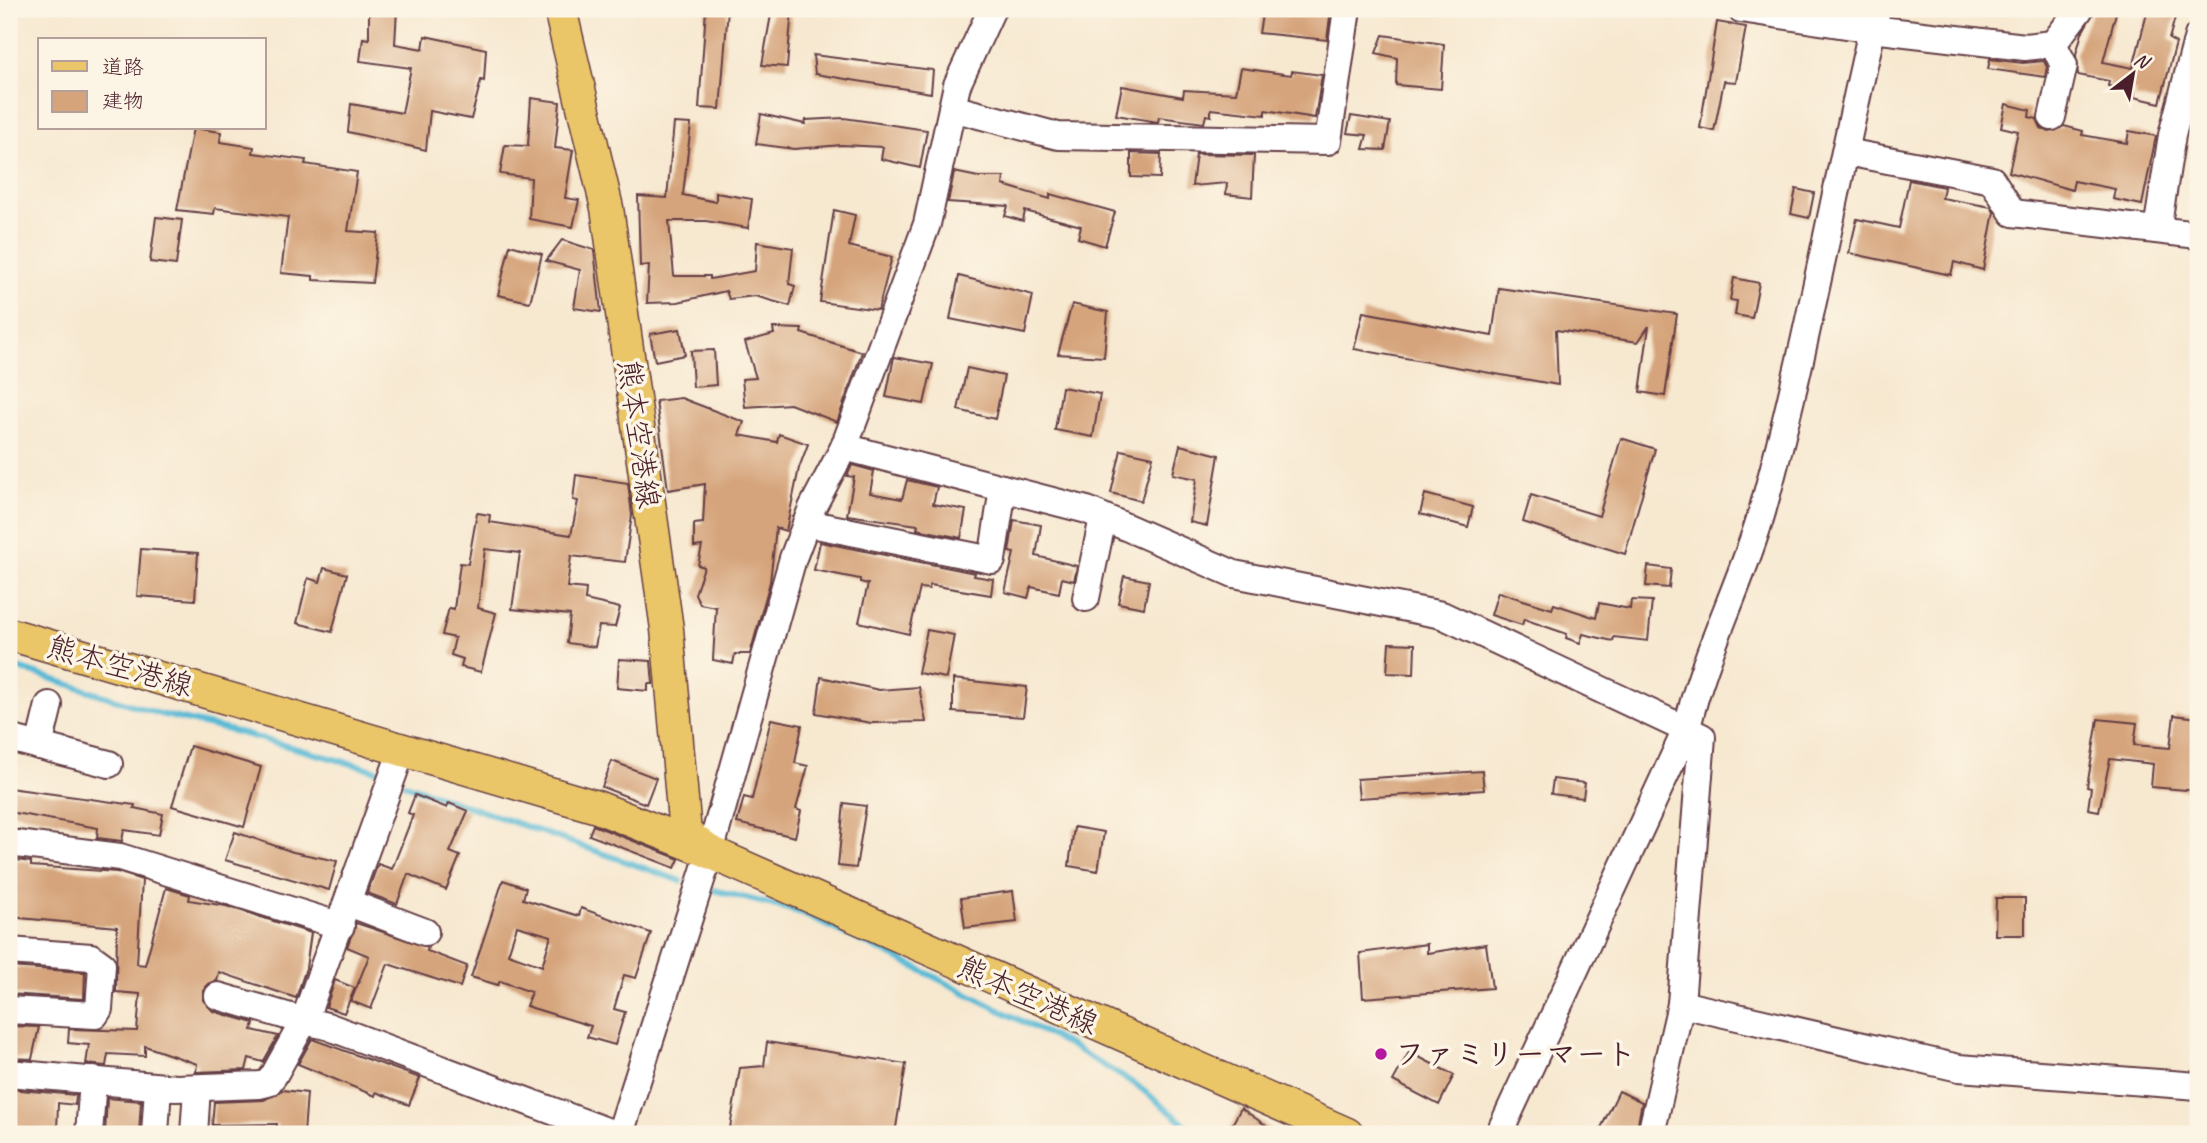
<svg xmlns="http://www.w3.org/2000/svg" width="2207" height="1143" viewBox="0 0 2207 1143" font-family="Caveat,'Klee One',sans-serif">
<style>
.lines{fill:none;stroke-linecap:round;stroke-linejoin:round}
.stream{stroke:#58bad6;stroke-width:6}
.building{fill:#d5a47b;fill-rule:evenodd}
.minor-casing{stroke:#643d44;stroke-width:30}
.major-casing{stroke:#643d44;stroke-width:35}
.minor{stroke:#fff;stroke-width:26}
.major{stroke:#eac669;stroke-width:32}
.poi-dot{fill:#b5179e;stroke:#fcf5e5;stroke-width:2.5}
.labels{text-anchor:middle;stroke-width:7;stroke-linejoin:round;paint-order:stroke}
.street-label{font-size:30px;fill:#4a1f2b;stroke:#fcf5e5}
.poi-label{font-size:30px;font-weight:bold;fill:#4a1f2b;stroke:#fcf5e5;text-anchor:start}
</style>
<rect width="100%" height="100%" fill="#fcf5e5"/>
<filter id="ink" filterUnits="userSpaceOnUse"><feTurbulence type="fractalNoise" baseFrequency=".0143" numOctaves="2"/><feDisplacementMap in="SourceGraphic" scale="14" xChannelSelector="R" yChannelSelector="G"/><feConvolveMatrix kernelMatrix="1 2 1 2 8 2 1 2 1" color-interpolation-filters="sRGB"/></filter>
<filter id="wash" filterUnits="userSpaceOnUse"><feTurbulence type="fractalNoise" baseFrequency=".00686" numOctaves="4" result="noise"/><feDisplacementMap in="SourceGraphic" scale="28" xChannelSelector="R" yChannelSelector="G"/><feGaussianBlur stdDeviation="1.57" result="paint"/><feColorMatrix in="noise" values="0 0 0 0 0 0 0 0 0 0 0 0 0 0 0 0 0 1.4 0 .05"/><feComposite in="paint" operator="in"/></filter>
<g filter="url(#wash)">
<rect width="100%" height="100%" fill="#f7e8d0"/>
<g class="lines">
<g class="stream">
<polyline points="9,665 160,714 233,731 378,771"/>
<polyline points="405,784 681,881"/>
<polyline points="714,890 796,911 883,951 1071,1046 1138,1086 1197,1134"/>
</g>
</g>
<g id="blocks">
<g class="building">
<polygon points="369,9 397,9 395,44 423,49 425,36 486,49 484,81 481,80 471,119 430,111 426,150 348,132 351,104 402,113 411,68 360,61 363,38 369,39"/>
<polygon points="706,9 728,9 720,109 699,108"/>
<polygon points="772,9 792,9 787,67 762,65"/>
<polygon points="1263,9 1299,12 1300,9 1331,9 1327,40 1259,33"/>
<polygon points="2095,9 2117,9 2103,62 2133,68 2148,9 2176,14 2169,39 2176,43 2160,103 2134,97 2135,91 2108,86 2109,81 2078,75 2076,54 2082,33"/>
<polygon points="1717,22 1746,27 1736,82 1724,81 1714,131 1700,128"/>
<polygon points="1383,35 1444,44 1441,89 1396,85 1397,58 1376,53"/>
<polygon points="813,55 933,70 931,93 815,74"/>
<polygon points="1990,59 2023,63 2044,61 2047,67 2045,77 1988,69"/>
<polygon points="1241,68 1291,75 1292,71 1322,75 1315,118 1265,110 1265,115 1211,109 1211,116 1206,115 1204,123 1159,117 1158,122 1116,115 1122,86 1183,97 1184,90 1236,93"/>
<polygon points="531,98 560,102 555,148 573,150 565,198 579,200 573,227 529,219 531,178 500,174 505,145 528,146"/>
<polygon points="2006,104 2030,110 2029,117 2037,119 2041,128 2049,132 2064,126 2083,131 2082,135 2127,143 2129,131 2156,136 2142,205 2113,199 2115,189 2074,181 2072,190 2009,172 2018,131 2001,127"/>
<polygon points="761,114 805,124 806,120 844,118 927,130 920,168 881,159 883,147 842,145 794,149 756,144"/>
<polygon points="1351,116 1390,122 1385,150 1363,149 1367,135 1347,133"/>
<polygon points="674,123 691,124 683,195 716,202 716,193 752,199 748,228 706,221 669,221 674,276 710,276 710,279 755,271 757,242 793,248 789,284 795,286 790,306 755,296 729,299 726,291 678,302 647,303 649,265 640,266 638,196 667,198"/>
<polygon points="193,128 221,132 220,142 254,147 253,153 306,160 305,164 357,172 348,231 378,233 372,283 313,280 313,276 281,273 288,217 215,208 214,214 177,210"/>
<polygon points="1131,153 1161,154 1160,178 1131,177"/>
<polygon points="1196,154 1254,155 1252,197 1226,194 1227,183 1192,186"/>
<polygon points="954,172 978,177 1004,177 1003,185 1050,199 1050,194 1115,212 1105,246 1078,238 1081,226 1025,211 1023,221 1005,216 1008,206 948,202"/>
<polygon points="1909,180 1944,187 1942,198 1991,207 1994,212 1983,270 1954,262 1951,275 1849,253 1857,219 1899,228"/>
<polygon points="1796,189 1814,193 1809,218 1791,214"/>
<polygon points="834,210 855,215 849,246 892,257 878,310 820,302"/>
<polygon points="156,217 182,220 176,265 150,262"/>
<polygon points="562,240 594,250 601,312 574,308 580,270 546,261"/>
<polygon points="510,245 542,254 530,302 498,295"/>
<polygon points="959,276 1033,295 1025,334 950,319"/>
<polygon points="1734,278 1759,283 1752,318 1735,315 1737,301 1730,300"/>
<polygon points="1499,288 1677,314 1665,396 1640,392 1649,326 1638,342 1556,330 1558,385 1354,349 1363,312 1492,336"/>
<polygon points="1072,304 1108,312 1104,357 1058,354"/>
<polygon points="773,328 802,329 801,333 862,352 837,422 790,404 745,407 742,379 756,378 745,342 774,334"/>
<polygon points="680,329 685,355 655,361 650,334"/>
<polygon points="714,350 716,385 693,387 691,351"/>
<polygon points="894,357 933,364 924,404 886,397"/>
<polygon points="967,368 1004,376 995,419 958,410"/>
<polygon points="1062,387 1100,394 1093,437 1055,430"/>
<polygon points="681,398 744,422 739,435 777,442 779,434 808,444 799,468 786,531 776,528 770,582 750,654 735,654 733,664 713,660 716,607 700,604 695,594 704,567 698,565 702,546 694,547 694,524 703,523 705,484 668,490 656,401"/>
<polygon points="1621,438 1655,449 1625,554 1523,522 1531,495 1599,516"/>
<polygon points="1180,445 1219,455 1207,526 1190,522 1197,479 1173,474"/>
<polygon points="1121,450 1153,457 1141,501 1111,493"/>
<polygon points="852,465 874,471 870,493 902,499 907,480 937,487 933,504 966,510 961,538 917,529 918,525 847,515 854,477 847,476"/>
<polygon points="576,475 628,483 632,515 625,562 571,556 567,587 586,589 585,600 620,608 615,627 599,626 595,647 567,643 570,615 512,609 520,553 485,549 478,608 496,613 481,672 461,667 463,659 451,655 455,638 442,635 449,608 454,609 460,563 468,564 477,513 490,515 489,522 571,535 578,501 573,500"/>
<polygon points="1425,494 1473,507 1468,527 1420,514"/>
<polygon points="1014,520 1041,525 1036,556 1077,566 1074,581 1062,578 1059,593 1031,587 1028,598 1005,592 1014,553 1009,552"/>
<polygon points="820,542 975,573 974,576 993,579 991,595 930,585 929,589 920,588 909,634 859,622 868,584 860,582 860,579 814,570"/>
<polygon points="141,549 198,553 195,600 137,596"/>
<polygon points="1648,566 1671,569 1669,588 1646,586"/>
<polygon points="324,568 347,574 332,632 297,623 308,578 320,582"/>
<polygon points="1124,576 1149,581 1144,608 1118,603"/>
<polygon points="1498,592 1552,609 1554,604 1596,618 1599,603 1630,609 1631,600 1652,601 1648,641 1614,637 1613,641 1583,634 1580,643 1566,638 1567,634 1524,619 1522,625 1491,615"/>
<polygon points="927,630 954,635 946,678 918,673"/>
<polygon points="1389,643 1415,644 1414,674 1387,673"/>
<polygon points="619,659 651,661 653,684 648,684 648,691 617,688"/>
<polygon points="821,677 879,690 919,687 926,722 871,723 816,713"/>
<polygon points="953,679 1027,687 1023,717 953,712"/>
<polygon points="2174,715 2198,718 2198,791 2151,787 2153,764 2110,759 2099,811 2088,809 2091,788 2087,787 2098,719 2137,723 2134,745 2170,748"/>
<polygon points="771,719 802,725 795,763 808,766 796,809 801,811 795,837 737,823 744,797 752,799"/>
<polygon points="190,746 261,767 244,827 172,806"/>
<polygon points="612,761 656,778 646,804 602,787"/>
<polygon points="1482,771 1484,790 1359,798 1357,779"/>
<polygon points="1553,779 1585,783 1583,798 1551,794"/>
<polygon points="9,788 135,805 134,808 163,814 159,835 124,830 122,841 97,838 98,828 9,812"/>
<polygon points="415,795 447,808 449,803 468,811 450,852 460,856 446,890 408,874 397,904 367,893 378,864 392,869 413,815 408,813"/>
<polygon points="844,803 866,806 856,868 838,866"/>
<polygon points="593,825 679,859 675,868 589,835"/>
<polygon points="1074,827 1104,832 1098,871 1069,866"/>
<polygon points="235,832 293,852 337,861 329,890 225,860"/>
<polygon points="9,859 31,862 31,866 117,872 142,880 137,964 145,965 166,888 190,895 189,900 226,906 311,933 306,968 296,998 219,972 217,981 208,984 203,991 203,1000 213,1011 254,1023 252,1030 278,1036 263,1062 249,1058 246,1070 196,1072 197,1064 145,1046 145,1056 108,1054 106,1066 86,1064 89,1045 68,1043 69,1029 137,1031 140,994 116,992 117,927 9,917"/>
<path d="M 503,880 L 526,888 L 523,899 L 579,916 L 581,908 L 651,933 L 636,978 L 624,975 L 614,1009 L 625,1012 L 615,1045 L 587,1037 L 591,1026 L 526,1006 L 531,992 L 500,981 L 498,985 L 471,977 ZM 517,926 L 551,936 L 542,966 L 508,954 Z"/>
<polygon points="1013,891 1017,922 965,928 961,898"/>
<polygon points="1996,898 2025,898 2025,935 1995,935"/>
<polygon points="356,923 428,947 427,951 467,966 460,987 388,964 371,1009 351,1001 369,956 347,947"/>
<polygon points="1427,944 1427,953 1486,944 1492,988 1363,998 1360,953"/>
<polygon points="9,967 85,972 84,999 9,994"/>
<polygon points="335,980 355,988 344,1013 326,1007"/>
<polygon points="9,1026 39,1027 32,1059 9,1058"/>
<polygon points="312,1039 420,1078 409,1105 376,1092 375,1096 298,1064"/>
<polygon points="767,1042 906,1064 895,1134 729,1134 740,1068 764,1066"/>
<polygon points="1409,1052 1454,1075 1439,1105 1393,1081"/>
<polygon points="9,1089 76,1095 75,1105 58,1103 57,1132 9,1132"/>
<polygon points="282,1090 307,1093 304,1134 276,1131 277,1124 212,1125 214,1102 264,1100"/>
<polygon points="1619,1091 1642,1102 1636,1134 1598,1134"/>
<polygon points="107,1098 141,1101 139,1134 105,1134"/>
<polygon points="1241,1108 1278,1134 1227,1134"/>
</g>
</g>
</g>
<g filter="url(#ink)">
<use href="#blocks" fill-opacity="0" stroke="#643d44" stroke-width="2"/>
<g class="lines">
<g class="minor-casing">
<g id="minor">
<polyline points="1741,9 1872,29 2025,47 2053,44 2080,9"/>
<polyline points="952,108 1058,136 1328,141 1347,9"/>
<polyline points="2052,117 2064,65 2053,44"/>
<polyline points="1846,152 1992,180 2013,213 2198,235"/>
<polyline points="2157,230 2172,135 2198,36"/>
<polyline points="844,447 1087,510 1234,574 1442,615 1702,737 1681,1004 1651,1134"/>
<polyline points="806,523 992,560 1003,488"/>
<polyline points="1086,598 1103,518"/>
<polyline points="9,738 109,764"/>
<polyline points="39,746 49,705"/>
<polyline points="9,843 120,857 341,926"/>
<polyline points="349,903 425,932"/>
<polyline points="9,951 91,957 102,965 99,1009 95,1015 9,1010"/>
<polyline points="218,996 304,1021 402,750"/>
<polyline points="1681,1004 1959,1068 2198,1086"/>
<polyline points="9,1073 176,1088 260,1085 268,1083 274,1075 304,1021 327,1026 614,1134"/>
<polyline points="89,1134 93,1080"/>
<polyline points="155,1134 158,1087"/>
<polyline points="194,1134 197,1088"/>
<polyline points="620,1134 710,852 793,558 812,508 844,447 927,224 957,85 992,9"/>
<path d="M 1499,1134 L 1687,728 C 1704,653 1741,585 1762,512 C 1808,346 1837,176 1877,9"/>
</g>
</g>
<g class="major-casing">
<g id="major">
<polyline points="560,9 607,208 667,629 685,833 708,851"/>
<polyline points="9,634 597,807 710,852 1347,1134"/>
</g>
</g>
<use href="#minor" class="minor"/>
<use href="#major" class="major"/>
</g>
</g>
<circle class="poi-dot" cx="1381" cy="1054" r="7"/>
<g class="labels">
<g class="street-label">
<text transform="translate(639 434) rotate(82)" y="10">熊本空港線</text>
<text transform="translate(120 666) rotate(16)" y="10">熊本空港線</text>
<text transform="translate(1028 995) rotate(24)" y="10">熊本空港線</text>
</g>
<g class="poi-label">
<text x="1395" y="1064">ファミリーマート</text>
</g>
</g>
<rect width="2207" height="1143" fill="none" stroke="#fcf5e5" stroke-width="35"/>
<rect x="38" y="38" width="228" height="91" fill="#fcf5e5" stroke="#b59f9b" stroke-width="2"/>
<rect x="52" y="61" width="35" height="10" fill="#eac669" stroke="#b59f9b" stroke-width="2"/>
<text x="102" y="74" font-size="21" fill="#4a1f2b">道路</text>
<rect x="52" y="91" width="35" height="21" fill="#d5a47b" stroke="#b59f9b" stroke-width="2"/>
<text x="102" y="108" font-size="21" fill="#4a1f2b">建物</text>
<g transform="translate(2133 74) rotate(31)" stroke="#fcf5e5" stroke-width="5" paint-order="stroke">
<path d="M0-5L12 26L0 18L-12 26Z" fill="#4a1f2b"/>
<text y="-10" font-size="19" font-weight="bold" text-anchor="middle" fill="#4a1f2b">N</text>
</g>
</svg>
